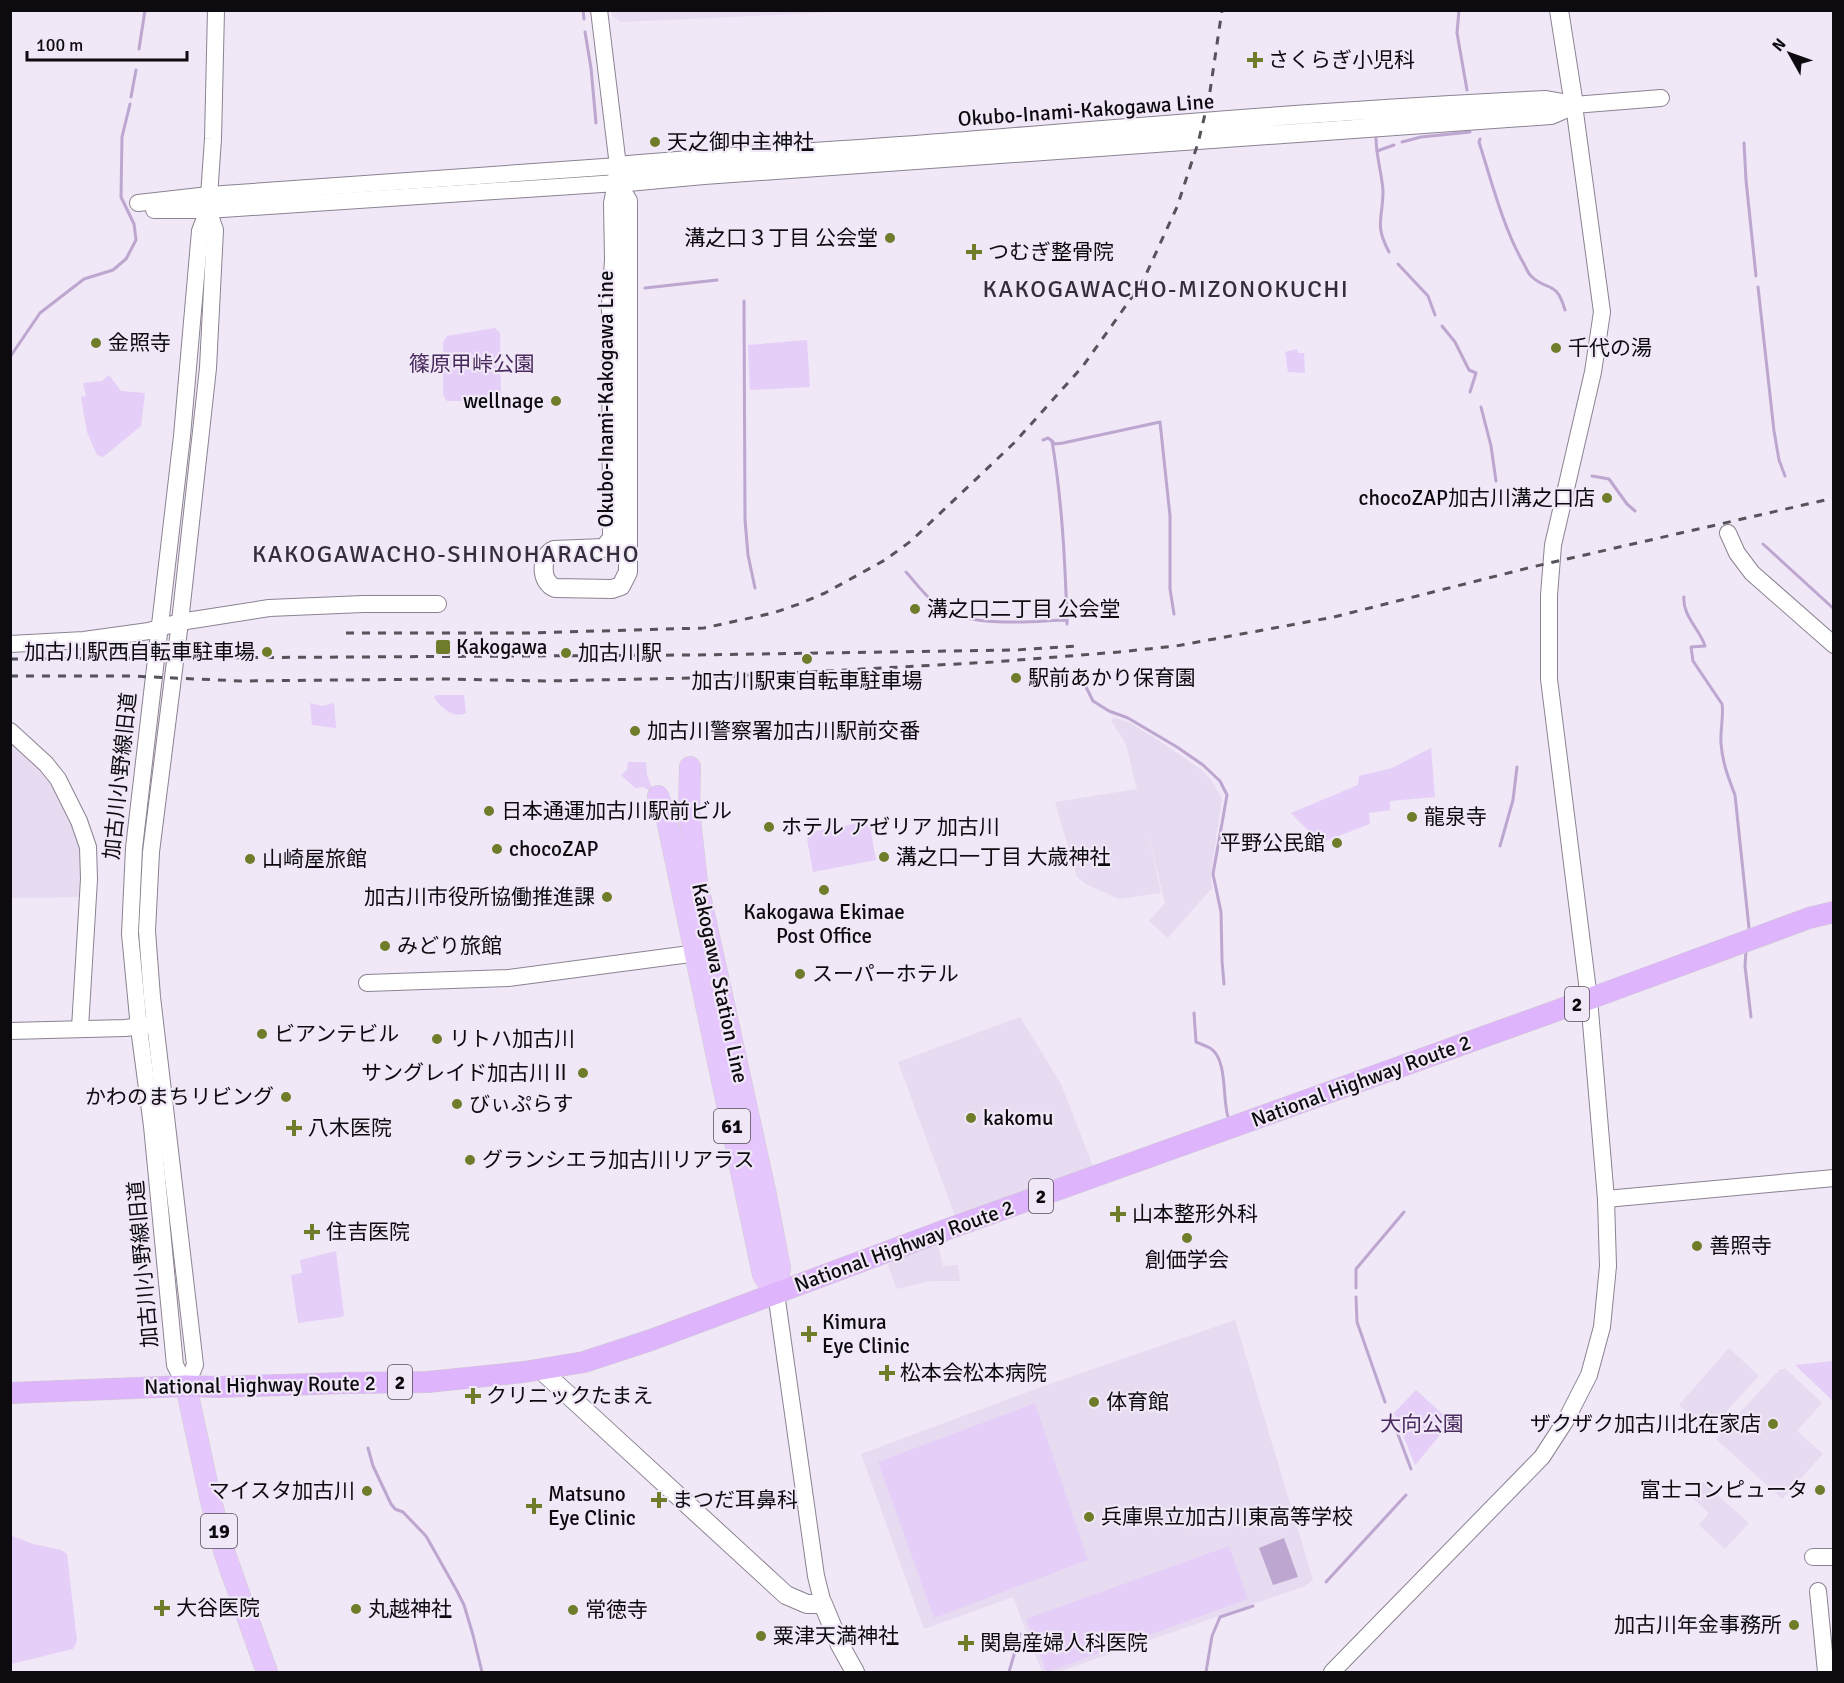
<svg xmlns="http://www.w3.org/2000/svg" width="1844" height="1683" viewBox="0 0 1844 1683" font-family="Signika,'Noto Sans JP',sans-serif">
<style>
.built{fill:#e7dbf1}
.green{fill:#e5cef8}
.water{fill:#bda6cf}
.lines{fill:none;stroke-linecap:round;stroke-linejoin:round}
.stream{stroke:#bda6cf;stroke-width:3}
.tertiary-casing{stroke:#8b8391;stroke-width:18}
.secondary-casing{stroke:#8b8391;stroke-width:20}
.primary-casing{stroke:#cfcecf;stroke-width:22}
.trunk-casing{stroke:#cfcecf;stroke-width:22}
.tertiary{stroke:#fff;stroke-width:16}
.secondary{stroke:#fff;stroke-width:18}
.primary{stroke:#e6c7fd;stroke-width:21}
.trunk{stroke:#deb4fc;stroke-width:21}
.rail{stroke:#57535a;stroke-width:3;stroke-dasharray:8 8;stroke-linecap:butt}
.poi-dot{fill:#6f7d2b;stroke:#f0e7f7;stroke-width:2}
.labels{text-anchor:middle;stroke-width:4.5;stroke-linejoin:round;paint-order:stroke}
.shield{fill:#f0e7f7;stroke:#514d55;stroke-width:1.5}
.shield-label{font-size:20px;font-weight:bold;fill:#0d0b0f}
.poi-label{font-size:21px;fill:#0d0b0f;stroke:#f0e7f7;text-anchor:start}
.street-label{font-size:21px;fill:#0d0b0f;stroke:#f0e7f7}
.park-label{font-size:21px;fill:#492a5e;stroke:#f0e7f7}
.quarter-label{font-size:24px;letter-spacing:1.5px;fill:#342e3a;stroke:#f0e7f7}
</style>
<rect width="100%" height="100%" fill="#f0e7f7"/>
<g class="built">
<polygon points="612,11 860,11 621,22 612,16"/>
<polygon points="1113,717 1130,723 1158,740 1202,770 1211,780 1222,798 1211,874 1212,888 1168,938 1149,921 1165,903 1147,830 1161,893 1119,899 1086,884 1077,877 1055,802 1137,789 1126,744 1112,722"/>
<polygon points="10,743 43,770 70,810 83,854 84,897 11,898"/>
<polygon points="1020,1017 1061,1084 1093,1166 955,1216 898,1062"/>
<polygon points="938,1243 943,1266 958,1265 960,1281 931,1281 897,1289 888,1266 891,1261"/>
<polygon points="1235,1320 1313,1580 1305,1586 1058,1672 1042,1672 1013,1597 924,1629 861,1454 1041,1387"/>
<polygon points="1729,1348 1759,1376 1708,1431 1679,1405"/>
<polygon points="1780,1369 1786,1369 1822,1403 1797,1431 1823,1454 1782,1499 1716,1439"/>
<polygon points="1703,1482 1749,1523 1725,1549 1699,1525 1709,1513 1690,1496"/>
</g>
<g class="green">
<polygon points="495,328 500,333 501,395 496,401 447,401 443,395 443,342 447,336"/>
<polygon points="807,340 810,387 750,390 748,345"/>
<polygon points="1297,349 1298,353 1304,353 1305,373 1288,372 1285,352"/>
<polygon points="109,375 121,391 145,393 141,426 103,457 97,455 87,432 81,397 86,396 83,383 102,381"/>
<path d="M 436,695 L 464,695 L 466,713 C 453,719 442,708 434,698 Z"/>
<polygon points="310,703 322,706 334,703 336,728 312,725"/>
<polygon points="1431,748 1435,797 1390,801 1390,810 1369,813 1370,824 1320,843 1291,813 1358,785 1359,776 1392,768"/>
<polygon points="628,762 646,762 647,775 652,788 651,791 643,787 635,788 621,775 627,770"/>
<polygon points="869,821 876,860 813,872 807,839 811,832"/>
<polygon points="336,1251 344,1315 342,1317 298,1323 291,1275 302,1273 300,1260"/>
<polygon points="1833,1361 1834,1361 1833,1401 1795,1365"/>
<polygon points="1416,1390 1451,1422 1415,1465 1394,1413"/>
<polygon points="1035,1403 1088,1560 934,1618 878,1462"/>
<polygon points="10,1535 33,1544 61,1550 67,1554 77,1641 73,1649 11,1664"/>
<polygon points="1229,1546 1248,1599 1047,1672 1026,1619"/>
</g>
<polygon class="water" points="1284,1538 1298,1577 1273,1585 1259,1548"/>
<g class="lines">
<g class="stream">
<polyline points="583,10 584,19"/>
<polyline points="1459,10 1457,33 1467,90"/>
<polyline points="585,32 591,68 596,123"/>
<polyline points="139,49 145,10"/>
<polyline points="131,97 136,70"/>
<path d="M 1376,138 C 1376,156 1382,174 1383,191 C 1383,219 1374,224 1389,252"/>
<path d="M 1480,139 L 1479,142 C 1491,180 1504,230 1524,264 C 1526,268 1528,273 1531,276 C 1547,292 1556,279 1565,310"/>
<polyline points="1402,142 1421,137 1470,132"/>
<polyline points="1744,143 1746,180 1756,276"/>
<polyline points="1377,151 1394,145"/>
<polyline points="1398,264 1428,296 1435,315"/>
<polyline points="1758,287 1774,431 1779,460 1785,476"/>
<polyline points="645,288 717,280"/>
<polyline points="744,301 745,520 748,555 755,588"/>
<polyline points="1442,326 1455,342 1469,370 1476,373 1470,392"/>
<polyline points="10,357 40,313 84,279 113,270 126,259 136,240 134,224 121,197 122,137 130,104"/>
<polyline points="1481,407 1491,446 1496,481"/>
<path d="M 1043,440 L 1048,438 L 1052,441 C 1062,500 1065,560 1067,620"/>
<polyline points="1051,440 1055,444 1063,443 1160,422 1170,516 1170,589 1174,614"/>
<polyline points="1592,476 1609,479 1627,504 1635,511"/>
<polyline points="1763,544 1834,609"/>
<path d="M 906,572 C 916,583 926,597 938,606 C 971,629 1028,621 1067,620 L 1067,624"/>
<path d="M 1684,597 C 1682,615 1700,630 1705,646 L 1691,647 L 1693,661 L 1722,704 C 1724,716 1720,730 1721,743 C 1722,761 1728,777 1735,795 L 1749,928"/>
<polyline points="1077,669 1093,701 1109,711 1128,718 1177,747 1203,765 1220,781 1227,795 1213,874 1221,912 1222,959"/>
<polyline points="1500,846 1513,800 1517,767"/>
<polyline points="1746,950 1745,966 1751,1017"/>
<polyline points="1222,961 1224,984"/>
<path d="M 1194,1013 L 1196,1042 C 1201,1044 1206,1046 1210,1048 C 1228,1059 1222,1098 1228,1117"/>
<polyline points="1356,1288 1356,1269 1404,1212"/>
<polyline points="1356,1297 1357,1322 1385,1402"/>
<polyline points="1390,1413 1411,1469"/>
<polyline points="368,1448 373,1466 391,1504 395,1509 403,1512 426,1536 457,1591 464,1605 473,1635 482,1672"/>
<polyline points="1326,1582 1406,1495"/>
<polyline points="1009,1672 1020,1634"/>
<polyline points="1206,1672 1212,1636 1220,1617 1253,1606"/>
</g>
<g class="tertiary-casing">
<g id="tertiary">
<polyline points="138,203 209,195 618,166 599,10"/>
<polyline points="154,210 208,210 617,183"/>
<polyline points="1728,533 1737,553 1752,573 1834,645"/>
<polyline points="10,644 84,640 149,631 180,622 269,608 363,604 438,604"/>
<polyline points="10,731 46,764 58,779 79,821 88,847 89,879 80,1028"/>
<polyline points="367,983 508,978 705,952"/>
<polyline points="10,1031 125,1028 149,1025"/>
<polyline points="1606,1199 1834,1178"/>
<polyline points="776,1293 816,1576 823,1604"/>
<polyline points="186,1386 175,1365 152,1126 139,1028 130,934 134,848 182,436 200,231 208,210 213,139 216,10"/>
<polyline points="186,1386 195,1365 152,997 147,931 151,852 180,622 208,368 215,230 208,210"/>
<polyline points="1813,1557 1834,1557"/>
<polyline points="1818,1591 1826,1672"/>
<polyline points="1332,1672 1542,1457 1566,1420 1589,1375 1602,1327 1608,1266 1606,1199 1589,999 1549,679 1549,595 1553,545 1593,372 1602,312 1574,105 1661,98"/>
</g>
</g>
<g class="secondary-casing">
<g id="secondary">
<polyline points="1559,10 1574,105"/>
<path d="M 1546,100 L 1574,105 L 1551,115 L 704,175 L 617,183 L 618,166 C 725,156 833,152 940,143 C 1142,127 1344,109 1546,100 Z"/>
<path d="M 617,183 L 628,201 L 628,572 L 621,586 L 612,589 L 555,588 C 540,582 540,556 554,550 L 604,548 L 612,538 L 611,305 L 614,260 L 613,203 Z"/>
<polyline points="540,1369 786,1595 807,1604 823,1604 840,1645 855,1672"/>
</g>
</g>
<g class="primary-casing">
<g id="primary">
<polyline points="690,767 689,810 697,882 765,1190 780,1268 776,1293"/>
<polyline points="658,796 667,820 763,1275 776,1293"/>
<polyline points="186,1386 211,1501 225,1554 267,1672"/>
</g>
</g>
<g class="trunk-casing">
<polyline id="trunk" points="10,1393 186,1386 218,1387 346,1383 428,1382 524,1372 584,1362 651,1340 948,1229 1589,999 1809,918 1834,912"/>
</g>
<use href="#tertiary" class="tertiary"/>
<use href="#secondary" class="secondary"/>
<use href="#primary" class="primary"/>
<use href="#trunk" class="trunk"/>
<g class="rail">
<polyline points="346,633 527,633 704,628 773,613 799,604 825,593 885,560 911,541 1015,442 1083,366 1142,283 1177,207 1198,143 1209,98 1222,10"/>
<polyline points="10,659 693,655 1016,650 1078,646"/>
<polyline points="10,676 131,676 240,681 445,679 545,681 696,678 993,662 1119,652 1176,646 1334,617 1532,567 1834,498"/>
</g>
</g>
<g class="poi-dot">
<path d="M1252 51h6v6h6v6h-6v6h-6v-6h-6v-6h6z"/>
<circle cx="655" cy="142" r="6"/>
<circle cx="890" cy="238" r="6"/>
<path d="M971 243h6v6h6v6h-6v6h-6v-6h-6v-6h6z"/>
<circle cx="96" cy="343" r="6"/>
<circle cx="1556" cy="348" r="6"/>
<circle cx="556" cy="401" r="6"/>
<circle cx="1607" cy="498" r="6"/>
<circle cx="915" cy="609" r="6"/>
<rect x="435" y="639" width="16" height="16" rx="3"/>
<circle cx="267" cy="652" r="6"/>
<circle cx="566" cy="653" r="6"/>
<circle cx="807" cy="659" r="6"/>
<circle cx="1016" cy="678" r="6"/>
<circle cx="635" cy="731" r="6"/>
<circle cx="489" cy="811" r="6"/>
<circle cx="1412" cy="817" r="6"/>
<circle cx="769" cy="827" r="6"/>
<circle cx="1337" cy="843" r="6"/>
<circle cx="497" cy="849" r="6"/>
<circle cx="884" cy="857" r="6"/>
<circle cx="250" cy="859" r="6"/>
<circle cx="824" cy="890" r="6"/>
<circle cx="607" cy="897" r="6"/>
<circle cx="385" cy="946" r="6"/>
<circle cx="800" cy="974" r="6"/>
<circle cx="262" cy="1034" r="6"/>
<circle cx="437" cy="1039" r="6"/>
<circle cx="583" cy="1073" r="6"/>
<circle cx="286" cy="1097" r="6"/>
<circle cx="457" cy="1104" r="6"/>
<circle cx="971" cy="1118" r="6"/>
<path d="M291 1119h6v6h6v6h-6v6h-6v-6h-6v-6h6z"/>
<circle cx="470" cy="1160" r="6"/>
<path d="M1115 1205h6v6h6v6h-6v6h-6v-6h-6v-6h6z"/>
<path d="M309 1223h6v6h6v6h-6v6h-6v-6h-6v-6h6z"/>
<circle cx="1187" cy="1238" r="6"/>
<circle cx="1697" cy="1246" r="6"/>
<path d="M806 1325h6v6h6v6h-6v6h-6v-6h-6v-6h6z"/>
<path d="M884 1364h6v6h6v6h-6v6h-6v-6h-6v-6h6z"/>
<path d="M470 1387h6v6h6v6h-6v6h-6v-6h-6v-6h6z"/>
<circle cx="1094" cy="1402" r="6"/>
<circle cx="1773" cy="1424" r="6"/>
<circle cx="1820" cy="1490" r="6"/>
<circle cx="367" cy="1491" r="6"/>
<path d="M656 1491h6v6h6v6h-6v6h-6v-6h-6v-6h6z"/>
<path d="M531 1497h6v6h6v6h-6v6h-6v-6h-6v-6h6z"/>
<circle cx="1089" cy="1517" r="6"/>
<path d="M159 1599h6v6h6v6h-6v6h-6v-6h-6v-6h6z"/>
<circle cx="356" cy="1609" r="6"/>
<circle cx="573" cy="1610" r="6"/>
<circle cx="1794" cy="1625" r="6"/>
<circle cx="761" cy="1636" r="6"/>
<path d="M963 1634h6v6h6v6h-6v6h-6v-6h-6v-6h6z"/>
</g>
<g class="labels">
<g class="shield">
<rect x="1565" y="987" width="24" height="34" rx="4.5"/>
<rect x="714" y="1109" width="36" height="34" rx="4.5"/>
<rect x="1029" y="1179" width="24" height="34" rx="4.5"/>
<rect x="388" y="1365" width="24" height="34" rx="4.5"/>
<rect x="201" y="1514" width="36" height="34" rx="4.5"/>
</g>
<g class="shield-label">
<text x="1577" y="1011">2</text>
<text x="732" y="1133">61</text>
<text x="1041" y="1203">2</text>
<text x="400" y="1389">2</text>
<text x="219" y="1538">19</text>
</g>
<g class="poi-label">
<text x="1268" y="67">さくらぎ小児科</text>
<text x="667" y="149">天之御中主神社</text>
<text x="878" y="245" text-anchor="end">溝之口３丁目 公会堂</text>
<text x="988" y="259">つむぎ整骨院</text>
<text x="108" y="350">金照寺</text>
<text x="1568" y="355">千代の湯</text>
<text x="544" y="408" text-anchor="end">wellnage</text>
<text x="1595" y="505" text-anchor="end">chocoZAP加古川溝之口店</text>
<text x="927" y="616">溝之口二丁目 公会堂</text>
<text x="456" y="654">Kakogawa</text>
<text x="255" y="659" text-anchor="end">加古川駅西自転車駐車場</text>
<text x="578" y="660">加古川駅</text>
<text x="1028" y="685">駅前あかり保育園</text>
<text x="807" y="688" text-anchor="middle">加古川駅東自転車駐車場</text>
<text x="647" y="738">加古川警察署加古川駅前交番</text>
<text x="501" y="818">日本通運加古川駅前ビル</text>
<text x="1424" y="824">龍泉寺</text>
<text x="781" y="834">ホテル アゼリア 加古川</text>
<text x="1325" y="850" text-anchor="end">平野公民館</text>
<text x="509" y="856">chocoZAP</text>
<text x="896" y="864">溝之口一丁目 大歳神社</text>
<text x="262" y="866">山崎屋旅館</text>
<text x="595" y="904" text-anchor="end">加古川市役所協働推進課</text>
<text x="824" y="919" text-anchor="middle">Kakogawa Ekimae<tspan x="824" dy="24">Post Office</tspan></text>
<text x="397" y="953">みどり旅館</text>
<text x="812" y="981">スーパーホテル</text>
<text x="274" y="1041">ビアンテビル</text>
<text x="449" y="1046">リトハ加古川</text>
<text x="571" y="1080" text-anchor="end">サングレイド加古川Ⅱ</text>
<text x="274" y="1104" text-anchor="end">かわのまちリビング</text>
<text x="469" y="1111">びぃぷらす</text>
<text x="983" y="1125">kakomu</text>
<text x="308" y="1135">八木医院</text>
<text x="482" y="1167">グランシエラ加古川リアラス</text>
<text x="1132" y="1221">山本整形外科</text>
<text x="326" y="1239">住吉医院</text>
<text x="1709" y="1253">善照寺</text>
<text x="1187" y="1267" text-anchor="middle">創価学会</text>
<text x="822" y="1329">Kimura<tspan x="822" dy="24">Eye Clinic</tspan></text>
<text x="900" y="1380">松本会松本病院</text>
<text x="486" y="1403">クリニックたまえ</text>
<text x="1106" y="1409">体育館</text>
<text x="1761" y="1431" text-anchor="end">ザクザク加古川北在家店</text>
<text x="1808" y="1497" text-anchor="end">富士コンピュータ</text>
<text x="355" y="1498" text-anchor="end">マイスタ加古川</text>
<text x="548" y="1501">Matsuno<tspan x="548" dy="24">Eye Clinic</tspan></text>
<text x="672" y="1507">まつだ耳鼻科</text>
<text x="1101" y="1524">兵庫県立加古川東高等学校</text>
<text x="176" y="1615">大谷医院</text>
<text x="368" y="1616">丸越神社</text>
<text x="585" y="1617">常徳寺</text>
<text x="1782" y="1632" text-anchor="end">加古川年金事務所</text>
<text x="773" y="1643">粟津天満神社</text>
<text x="980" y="1650">関島産婦人科医院</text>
</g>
<g class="street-label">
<text transform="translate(1086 110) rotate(-4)" y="7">Okubo-Inami-Kakogawa Line</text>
<text transform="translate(606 399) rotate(-90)" y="7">Okubo-Inami-Kakogawa Line</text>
<text transform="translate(120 776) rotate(-84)" y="7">加古川小野線旧道</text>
<text transform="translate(720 983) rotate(78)" y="7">Kakogawa Station Line</text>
<text transform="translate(1361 1081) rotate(-20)" y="7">National Highway Route 2</text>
<text transform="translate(904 1246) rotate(-20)" y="7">National Highway Route 2</text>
<text transform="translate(143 1264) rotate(-95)" y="7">加古川小野線旧道</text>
<text transform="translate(260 1385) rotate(-1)" y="7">National Highway Route 2</text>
</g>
<g class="park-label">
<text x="472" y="371">篠原甲峠公園</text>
<text x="1422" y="1431">大向公園</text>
</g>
<g class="quarter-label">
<text x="1166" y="297">KAKOGAWACHO-MIZONOKUCHI</text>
<text x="446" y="562">KAKOGAWACHO-SHINOHARACHO</text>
</g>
</g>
<rect width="1844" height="1683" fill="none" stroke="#0d0b0f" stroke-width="24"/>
<g transform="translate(1790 54) rotate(310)" stroke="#f0e7f7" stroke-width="4.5" paint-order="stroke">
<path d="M0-4.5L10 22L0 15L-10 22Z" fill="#0d0b0f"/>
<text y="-9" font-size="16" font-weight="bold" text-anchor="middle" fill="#0d0b0f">N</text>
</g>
<path d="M27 51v9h160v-9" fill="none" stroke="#0d0b0f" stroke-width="3"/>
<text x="36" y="51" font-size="18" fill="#0d0b0f" stroke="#f0e7f7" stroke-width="4.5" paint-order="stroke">100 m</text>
</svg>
